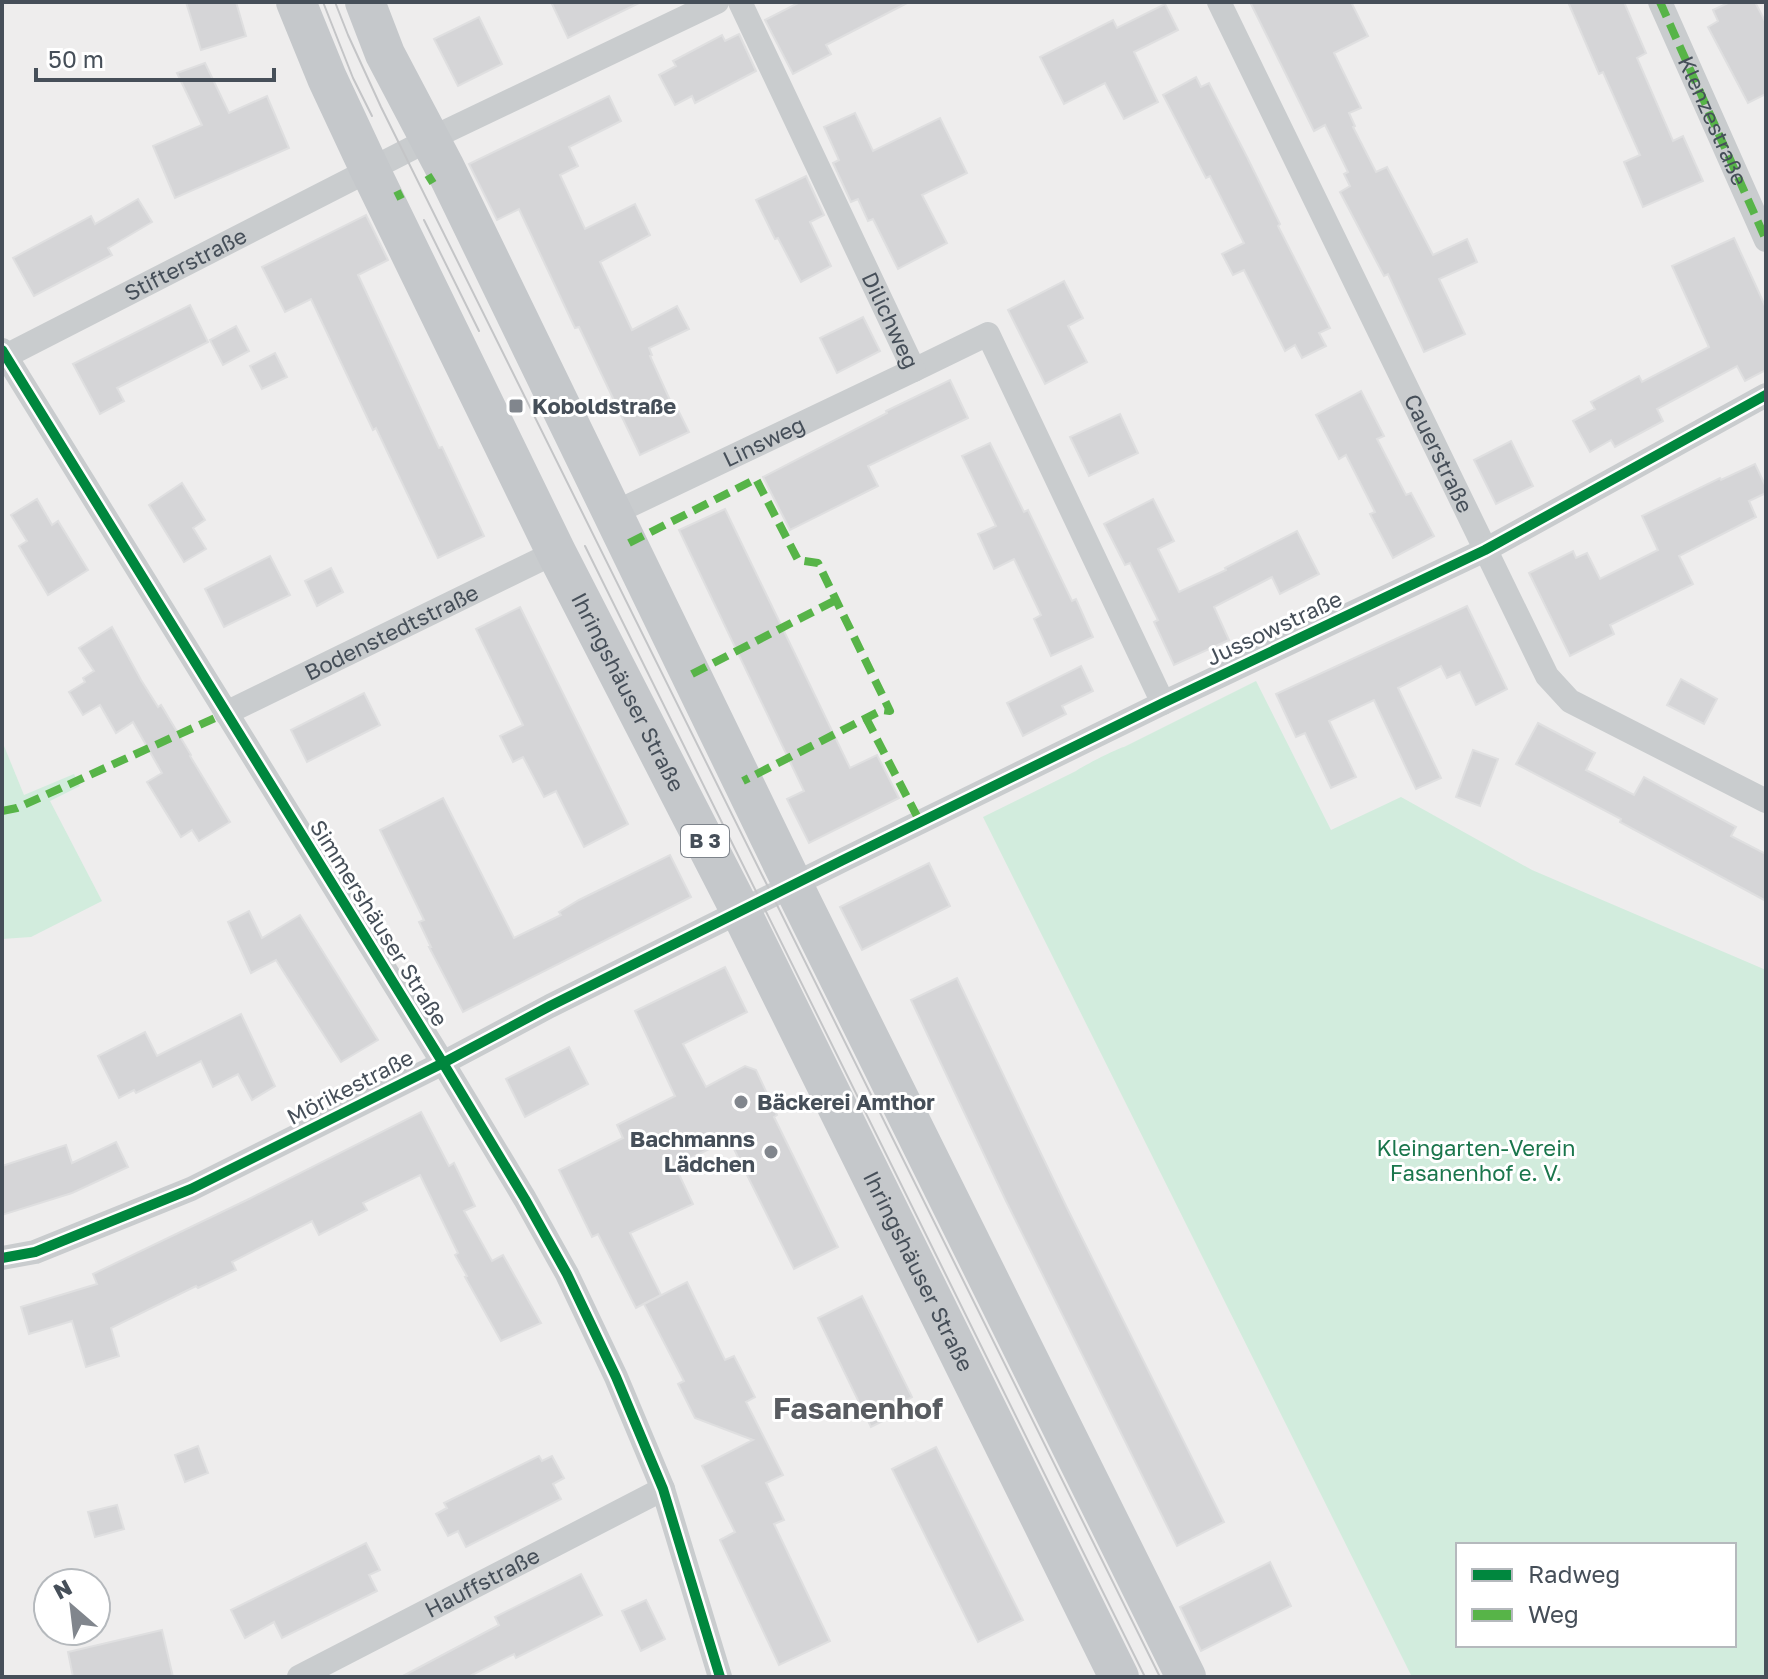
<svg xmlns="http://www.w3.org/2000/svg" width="1768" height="1679" viewBox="0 0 1768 1679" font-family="'Golos Text',sans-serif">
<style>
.green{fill:#d2ecdd;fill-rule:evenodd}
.building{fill:#d5d5d7;stroke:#dfdfe0;stroke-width:2}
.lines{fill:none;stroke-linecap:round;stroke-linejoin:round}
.street{stroke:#c9ccce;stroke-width:24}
.primary{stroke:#c5c8cb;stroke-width:40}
.tram{stroke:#c4c5c7;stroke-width:2}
.quiet{stroke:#57b448;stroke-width:8;stroke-dasharray:16 8;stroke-linecap:butt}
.cycleway-casing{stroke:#fff;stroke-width:15}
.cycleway{stroke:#00873e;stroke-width:10}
.poi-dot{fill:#81868d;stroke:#fff;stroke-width:3}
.labels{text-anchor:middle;stroke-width:6;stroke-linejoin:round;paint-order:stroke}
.shield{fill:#fff;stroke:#7e848b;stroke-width:2}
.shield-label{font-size:20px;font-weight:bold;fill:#464f59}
.street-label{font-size:22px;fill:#464f59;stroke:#fff}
.poi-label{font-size:22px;font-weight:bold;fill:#464f59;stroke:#fff;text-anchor:start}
.park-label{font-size:22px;fill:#1a764c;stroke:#fff}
.district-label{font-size:30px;font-weight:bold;fill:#595c61;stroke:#fff}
</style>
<rect width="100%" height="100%" fill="#eeeded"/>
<g class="green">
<path d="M 1256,681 L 1331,830 L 1401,797 L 1532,870 L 1766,970 L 1766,1677 L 1412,1677 L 983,817 L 1076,771 C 1083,766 1116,749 1124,747 ZM 1458,1545 L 1734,1545 L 1734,1645 L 1458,1645 Z"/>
<polygon points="2,741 24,795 74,774 80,786 50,801 102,901 31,937 2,939"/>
</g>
<g class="building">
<polygon points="186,2 236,2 246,36 201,50"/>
<polygon points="551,2 641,2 568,38"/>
<polygon points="800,2 909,2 826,45 831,54 793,74 765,20"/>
<polygon points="1250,2 1351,2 1368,36 1334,53 1361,108 1349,113 1355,126 1353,127 1376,172 1387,167 1433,255 1467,239 1477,262 1439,279 1465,334 1424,352 1388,274 1384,276 1340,192 1350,186 1344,174 1348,172 1325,125 1314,131"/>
<polygon points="1568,2 1624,2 1646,53 1637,58 1673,141 1683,136 1703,181 1643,207 1624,162 1640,155 1603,72 1599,74"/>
<polygon points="1730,2 1755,2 1766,23 1766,94 1748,103 1708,27 1718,21 1713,10"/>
<polygon points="1165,4 1178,30 1134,52 1158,102 1124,119 1105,83 1064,104 1040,57 1113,20 1117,28"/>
<polygon points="479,17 502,64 458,86 434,39"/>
<polygon points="739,34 756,71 695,103 692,96 675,105 659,75 676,66 673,61 722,35 725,41"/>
<polygon points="205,63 229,113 267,96 289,148 175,198 153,146 202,125 177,73"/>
<polygon points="1196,77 1201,87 1209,83 1247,157 1280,224 1278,226 1330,328 1319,333 1326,346 1302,358 1295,345 1285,351 1244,270 1233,275 1222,254 1244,243 1210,176 1206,178 1163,95"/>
<polygon points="609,96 621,121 569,147 578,166 560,175 585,229 635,204 650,235 600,262 632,330 677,306 689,329 649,348 652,355 650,356 674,409 677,408 689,432 640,455 579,327 575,328 519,209 497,220 469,164"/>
<polygon points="855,113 873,151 940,118 967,173 922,195 947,243 898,269 873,219 868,221 858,199 851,202 833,163 839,160 824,127"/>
<polygon points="806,176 824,215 810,222 831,266 801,282 778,238 775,239 756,200"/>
<polygon points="138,199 152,222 108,248 112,255 34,296 13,258 91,216 95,224"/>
<polygon points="366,215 388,260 358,275 439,448 442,447 484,536 438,558 376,428 373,430 311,299 285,312 262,267"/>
<polygon points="1734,238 1766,308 1766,370 1745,381 1737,366 1657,409 1663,421 1615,447 1611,440 1590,452 1573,421 1595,409 1591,402 1639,376 1642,382 1709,347 1672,266"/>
<polygon points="1064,281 1083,318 1068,326 1087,362 1045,384 1008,310"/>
<polygon points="190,305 208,342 117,388 124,401 100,414 73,364"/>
<polygon points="863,317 880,351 837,373 820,338"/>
<polygon points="236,326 249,351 223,365 210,340"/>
<polygon points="275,353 287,377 262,389 250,366"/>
<polygon points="950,380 968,418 868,466 878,486 790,530 763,477 887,413 886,411"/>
<polygon points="1361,391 1384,436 1377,439 1406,495 1411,493 1434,536 1393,558 1370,514 1375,512 1346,455 1339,459 1316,415"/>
<polygon points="1120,414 1138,453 1089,476 1070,437"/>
<polygon points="1511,441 1533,486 1496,504 1474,460"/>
<polygon points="990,443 1024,512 1028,510 1072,601 1076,599 1093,637 1051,656 1034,619 1041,615 1014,559 994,569 978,534 996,526 962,456"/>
<polygon points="1755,464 1766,487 1766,493 1749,501 1756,517 1679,556 1693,584 1610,625 1614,634 1570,656 1529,573 1573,551 1576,558 1587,553 1600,579 1658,550 1642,516 1720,478 1721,480"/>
<polygon points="182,483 205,520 193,528 206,549 184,562 149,505"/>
<polygon points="37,499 52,525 58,521 88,570 48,595 19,546 27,541 11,515"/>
<polygon points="1153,499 1174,541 1158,549 1179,592 1226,570 1225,568 1297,531 1319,574 1280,594 1272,577 1214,607 1229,640 1174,665 1154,622 1158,620 1130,563 1125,565 1104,524"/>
<polygon points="725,509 850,768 877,755 899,798 809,843 787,799 804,791 679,530"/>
<polygon points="270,556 290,595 224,627 205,589"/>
<polygon points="331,568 343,592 317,606 305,581"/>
<polygon points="1467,606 1507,689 1476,705 1460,672 1447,678 1441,666 1398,688 1441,778 1416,789 1374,700 1329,721 1356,777 1331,788 1305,733 1296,737 1276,694"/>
<polygon points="520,607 628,824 584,847 556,791 544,797 523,757 513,762 500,736 523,725 476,629"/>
<polygon points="112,627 141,680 158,707 161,705 191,755 190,756 230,822 199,841 192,830 181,837 147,782 162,773 133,722 116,733 100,705 83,715 69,692 85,682 83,678 94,671 79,648"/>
<polygon points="1081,666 1093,691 1062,706 1066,714 1023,736 1007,703"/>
<polygon points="1681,679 1717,699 1704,724 1667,705"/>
<polygon points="364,693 380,725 307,762 291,730"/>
<polygon points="1538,723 1595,753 1586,770 1634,795 1644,777 1736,827 1731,836 1766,854 1766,901 1620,822 1621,819 1516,764"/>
<polygon points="1473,750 1498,759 1480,806 1456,797"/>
<polygon points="443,798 514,938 561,915 559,912 579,900 670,855 691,897 463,1012 429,947 431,947 419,922 424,920 380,830"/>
<polygon points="929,863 950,906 862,950 840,907"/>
<polygon points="249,911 262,938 300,915 378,1040 341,1062 276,960 251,973 228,922"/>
<polygon points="725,967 747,1012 683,1044 706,1087 745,1066 756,1070 777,1115 774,1117 838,1247 794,1269 729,1139 675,1166 693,1204 630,1233 661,1295 636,1308 598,1234 592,1237 559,1170 623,1138 617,1125 675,1096 635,1011"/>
<polygon points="957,978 1067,1208 1224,1522 1177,1546 1006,1201 911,1000"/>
<polygon points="241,1014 275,1086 252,1100 238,1074 213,1087 201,1061 136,1093 134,1090 119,1098 98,1056 145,1032 157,1056"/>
<polygon points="569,1047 588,1084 525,1117 506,1079"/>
<polygon points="421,1112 449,1166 454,1163 475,1206 464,1211 492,1261 503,1255 541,1323 501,1341 465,1277 467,1276 455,1255 458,1253 420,1175 363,1203 367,1210 319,1235 312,1221 232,1262 236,1270 198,1288 196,1286 111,1328 119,1356 86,1367 72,1321 29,1334 21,1307 97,1284 93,1274 251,1198"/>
<polygon points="116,1142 128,1167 72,1193 2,1215 2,1166 66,1145 72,1163"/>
<polygon points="687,1282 725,1360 734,1356 755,1397 746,1402 783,1475 766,1483 784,1520 774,1524 830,1641 779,1665 720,1540 735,1532 702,1466 753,1440 695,1418 678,1384 684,1381 644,1304"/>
<polygon points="862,1296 912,1397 896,1406 899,1413 871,1427 818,1318"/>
<polygon points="198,1446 208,1473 185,1482 175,1455"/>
<polygon points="936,1447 1023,1620 978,1642 892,1469"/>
<polygon points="539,1456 542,1461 552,1456 564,1478 553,1484 561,1499 466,1547 458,1531 448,1536 436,1514 447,1508 444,1503"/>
<polygon points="117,1505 124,1529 95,1537 88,1512"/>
<polygon points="366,1543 380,1570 369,1575 377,1591 282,1638 274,1622 245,1638 231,1610"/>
<polygon points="1270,1562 1291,1606 1201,1651 1180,1607"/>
<polygon points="581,1574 602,1615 516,1658 514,1654 468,1677 401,1677 499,1625 495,1617"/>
<polygon points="646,1600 665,1639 641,1651 622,1611"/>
<polygon points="162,1630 173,1677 73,1677 68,1652"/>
</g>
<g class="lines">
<g class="street">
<path id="s1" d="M 740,2 L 914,370 L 988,334 L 1163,703"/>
<path id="s2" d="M 1219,2 L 1547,676 L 1570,701 L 1766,801"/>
<polyline points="1660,2 1766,240"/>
<polyline points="2,350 443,1063 525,1199 567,1274 616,1377 663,1489 720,1677"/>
<path id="s3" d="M 2,358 L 430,139 L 717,2"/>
<path id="s4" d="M 614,513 L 914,370"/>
<path id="s5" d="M 226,713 L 556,552"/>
<polyline points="2,1258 35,1252 191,1189 443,1063 550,1006 841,861 1163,703 1485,550 1766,395"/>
<path id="s6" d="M 299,1677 L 663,1489"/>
</g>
<g class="primary">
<path id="s7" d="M 296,2 L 327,78 L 370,170 L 556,552 L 741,912 L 1119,1677"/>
<polyline points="365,2 385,54 444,166 793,885 1186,1677"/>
</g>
<g class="tram">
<polyline points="323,2 353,78 372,116"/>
<polyline points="335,2 348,35 381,107 1160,1677"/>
<polyline points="424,220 479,331"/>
<polyline points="585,546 1145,1677"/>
</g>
<g class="quiet">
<path id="s8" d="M 1660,2 L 1766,240"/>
<polyline points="428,175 433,183"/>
<polyline points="397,191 401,199"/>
<polyline points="629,543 756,479 798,560 818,563 890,711 882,710 743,781"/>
<polyline points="692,674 836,600"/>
<polyline points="866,718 920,822"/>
<polyline points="2,811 17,808 226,713"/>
</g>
<g class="cycleway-casing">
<g id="cycleway">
<polyline points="2,350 443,1063 525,1199 567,1274 616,1377 663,1489 720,1677"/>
<polyline points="2,1258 35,1252 191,1189 443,1063 550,1006 841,861 1163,703 1485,550 1766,395"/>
</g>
</g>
<use href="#cycleway" class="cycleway"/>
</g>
<g class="poi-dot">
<rect x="508" y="398" width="16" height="16" rx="4"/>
<circle cx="741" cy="1102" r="8"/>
<circle cx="771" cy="1152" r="8"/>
</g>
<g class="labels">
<rect class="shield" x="681" y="825" width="48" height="32" rx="6"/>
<g class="shield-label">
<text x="705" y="848">B 3</text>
</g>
<g class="street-label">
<text dy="8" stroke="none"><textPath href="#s8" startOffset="130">Klenzestraße</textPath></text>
<text dy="8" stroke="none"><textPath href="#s3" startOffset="206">Stifterstraße</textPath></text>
<text dy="8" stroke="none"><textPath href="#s1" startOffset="352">Dilichweg</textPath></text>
<text dy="8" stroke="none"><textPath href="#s4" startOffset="166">Linsweg</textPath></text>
<text dy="8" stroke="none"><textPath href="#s2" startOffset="502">Cauerstraße</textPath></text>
<text transform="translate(1274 628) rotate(-25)" y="8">Jussowstraße</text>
<text dy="8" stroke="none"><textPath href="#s5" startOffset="184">Bodenstedtstraße</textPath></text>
<text dy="8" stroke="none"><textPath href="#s7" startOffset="766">Ihringshäuser Straße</textPath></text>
<text transform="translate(379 923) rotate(58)" y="8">Simmershäuser Straße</text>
<text transform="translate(350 1087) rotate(-27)" y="8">Mörikestraße</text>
<text dy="8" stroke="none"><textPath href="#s7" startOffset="1414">Ihringshäuser Straße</textPath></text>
<text dy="8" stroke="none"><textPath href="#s6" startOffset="206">Hauffstraße</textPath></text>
</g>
<g class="poi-label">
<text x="532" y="414">Koboldstraße</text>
<text x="757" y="1110">Bäckerei Amthor</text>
<text x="755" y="1147" text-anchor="end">Bachmanns<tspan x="755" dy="25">Lädchen</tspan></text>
</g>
<g class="park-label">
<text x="1476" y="1156">Kleingarten-Verein<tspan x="1476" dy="25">Fasanenhof e. V.</tspan></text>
</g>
<g class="district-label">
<text x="858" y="1419">Fasanenhof</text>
</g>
</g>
<rect width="1768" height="1679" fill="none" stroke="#464f59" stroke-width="8"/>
<rect x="1456" y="1543" width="280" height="104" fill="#ffffff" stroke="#b5b9bd" stroke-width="2"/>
<rect x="1472" y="1569" width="40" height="12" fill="#00873e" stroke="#b5b9bd" stroke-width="2"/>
<text x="1528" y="1583" font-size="24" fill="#464f59">Radweg</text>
<rect x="1472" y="1609" width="40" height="12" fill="#57b448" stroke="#b5b9bd" stroke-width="2"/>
<text x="1528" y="1623" font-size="24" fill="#464f59">Weg</text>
<g transform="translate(72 1607) rotate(332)"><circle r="38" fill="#ffffff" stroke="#b5b9bd" stroke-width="2"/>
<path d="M0-6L14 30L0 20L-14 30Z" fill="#81868d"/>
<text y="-12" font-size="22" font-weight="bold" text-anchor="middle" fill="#464f59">N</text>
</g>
<path d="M36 68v12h238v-12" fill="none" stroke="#464f59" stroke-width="4"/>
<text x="48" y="68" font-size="24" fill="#464f59" stroke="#ffffff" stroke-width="6" paint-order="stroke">50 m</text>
</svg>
